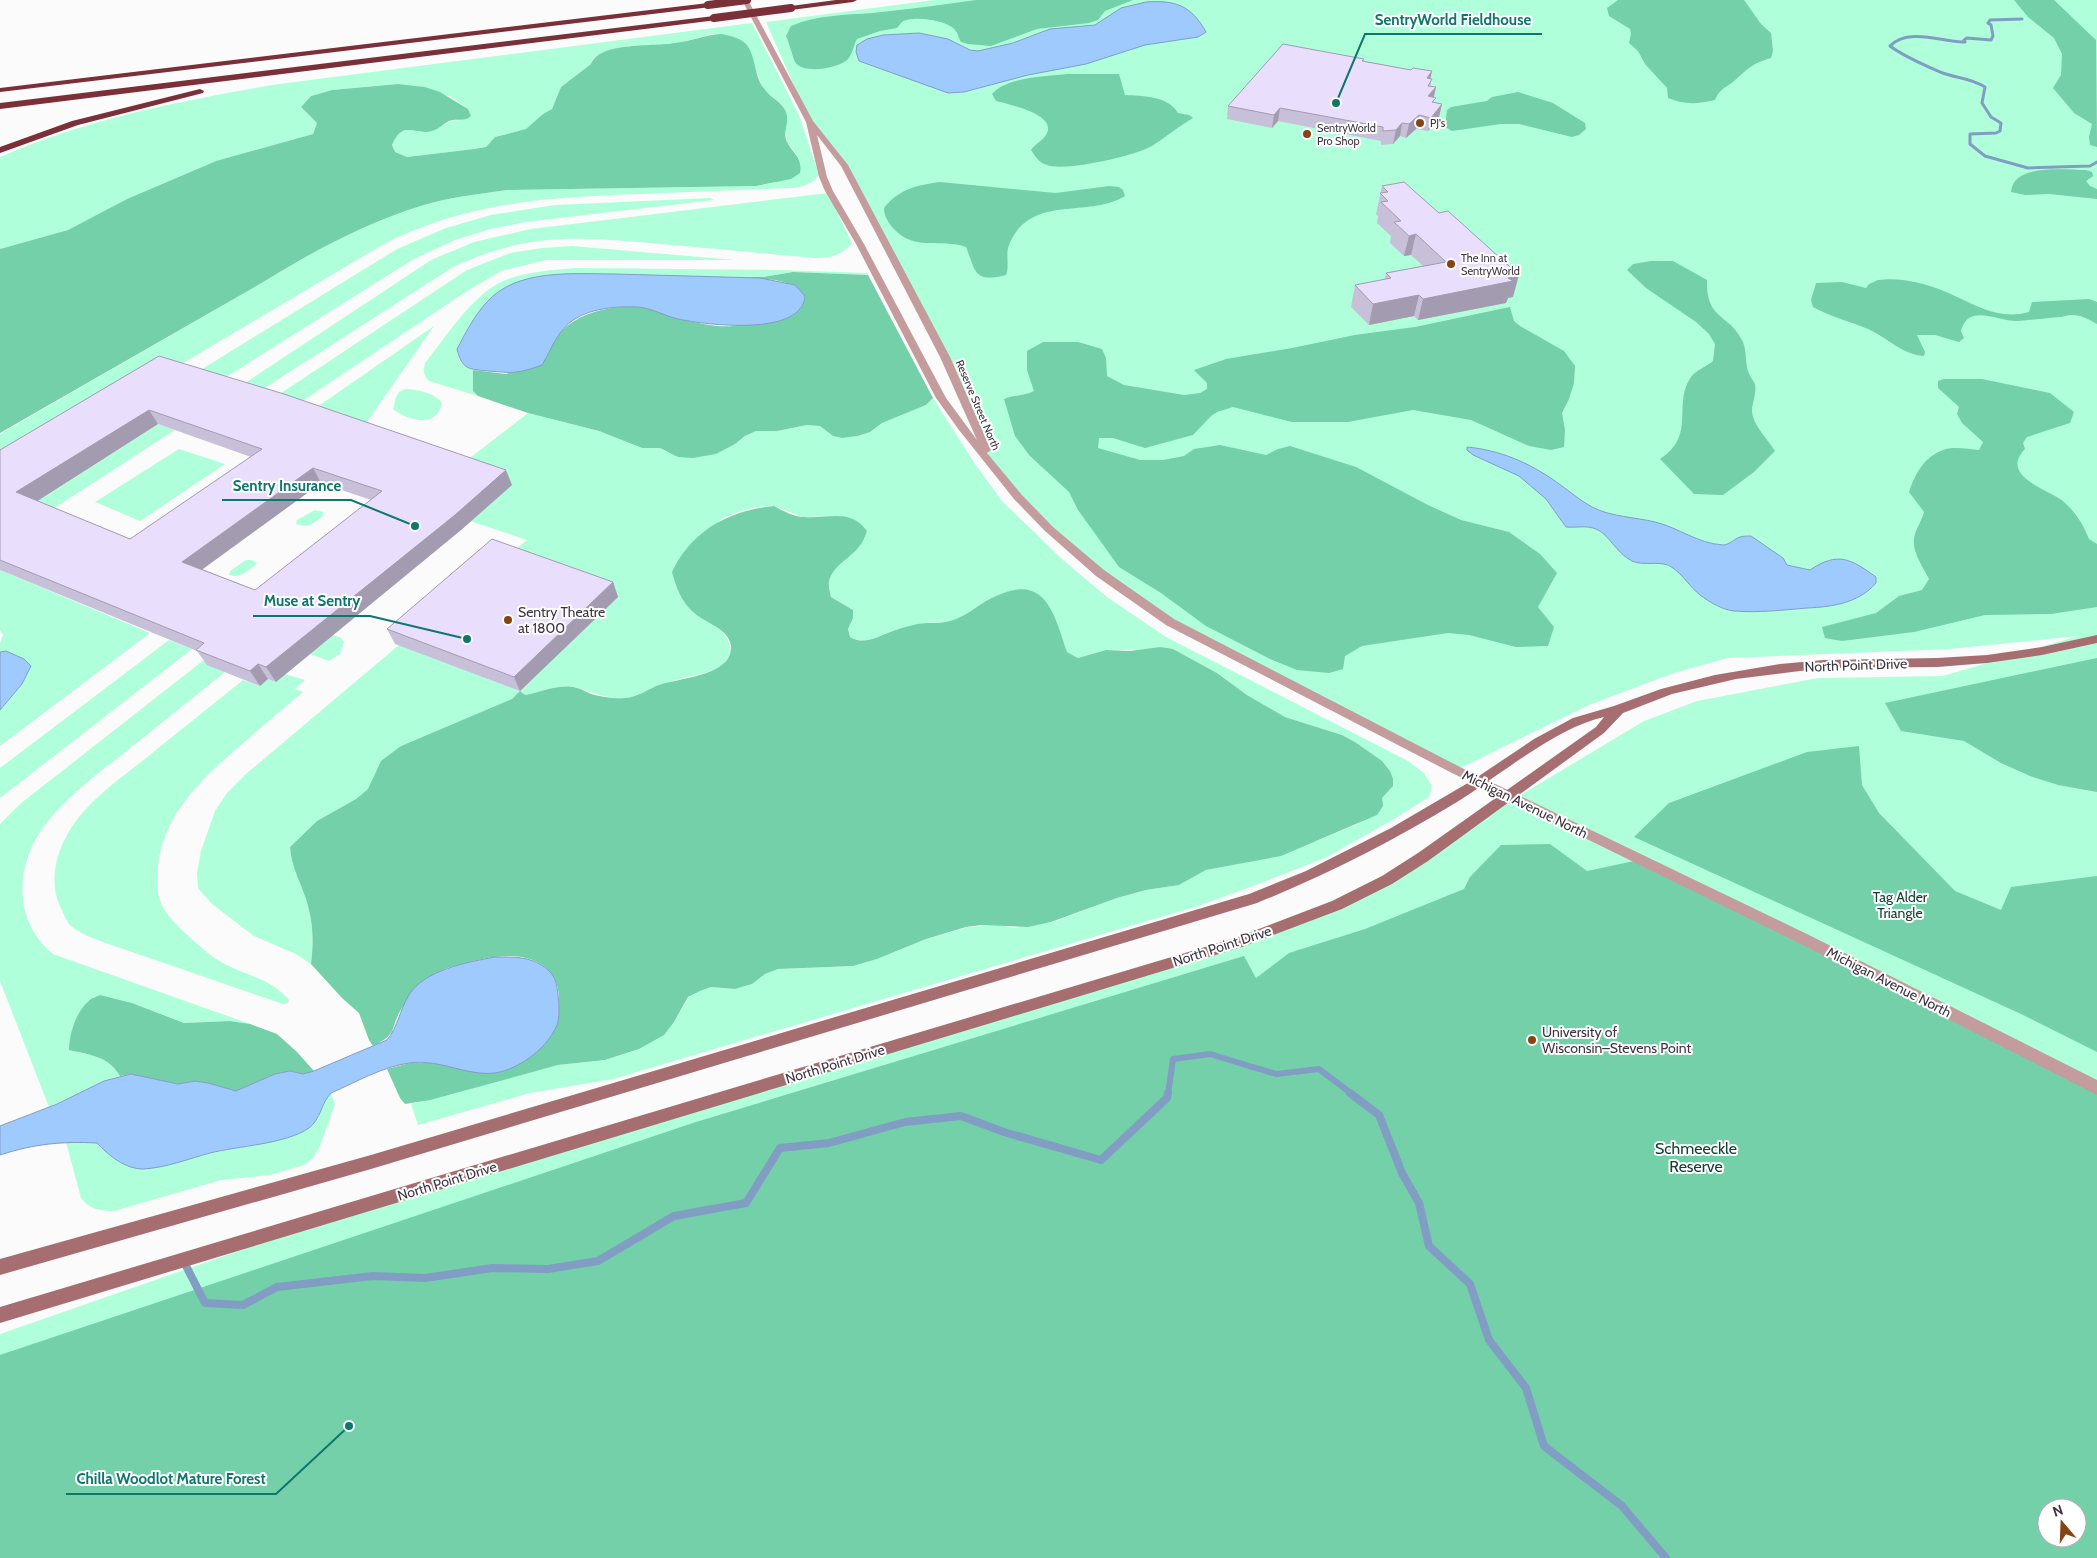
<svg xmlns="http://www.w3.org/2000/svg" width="2097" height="1558" viewBox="0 0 2097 1558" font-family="Cabin,sans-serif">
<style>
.green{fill:#afffdb;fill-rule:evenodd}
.forest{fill:#73d0a9;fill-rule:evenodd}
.water{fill:#9fcafd;stroke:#829dc4}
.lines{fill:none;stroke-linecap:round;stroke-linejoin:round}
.stream-far2{stroke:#829dc4;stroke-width:3}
.stream-far1{stroke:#829dc4;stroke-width:6}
.stream{stroke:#829dc4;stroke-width:8}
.street{fill:#c49c9e;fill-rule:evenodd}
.secondary{fill:#a76e72;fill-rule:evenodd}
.highway{fill:#7b2f39;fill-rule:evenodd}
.highway-bridge{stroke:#7b2f39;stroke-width:8}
.wall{fill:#c8bfd9;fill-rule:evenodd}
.shaded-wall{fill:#a39bb0}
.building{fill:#e9defc;stroke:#a39bb0;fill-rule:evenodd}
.poi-dot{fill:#874413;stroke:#fff;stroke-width:2}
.labels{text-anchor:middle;stroke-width:4;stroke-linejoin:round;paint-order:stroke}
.far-poi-label{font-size:11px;fill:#3e3540;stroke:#fff;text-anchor:start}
.far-street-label{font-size:11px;fill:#3e3540;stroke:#fff}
.poi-label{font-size:14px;fill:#3e3540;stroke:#fff;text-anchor:start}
.street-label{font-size:14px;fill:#3e3540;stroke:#fff}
.park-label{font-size:14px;fill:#164030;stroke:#fff}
.near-park-label{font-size:16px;fill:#164030;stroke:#fff}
.leader{fill:none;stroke:#0f766e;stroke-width:2}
.callout-dot{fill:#0f766e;stroke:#fff;stroke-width:2}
.callout-label{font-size:15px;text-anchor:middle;font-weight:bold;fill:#0f766e;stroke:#fff;stroke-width:4;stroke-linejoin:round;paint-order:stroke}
</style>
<rect width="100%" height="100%" fill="#fbfbfb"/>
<g class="green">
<path d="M 934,0 L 2097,0 L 2097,1558 L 0,1558 L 0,1334 L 385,1200 L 1237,943 L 1337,905 L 1644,721 L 1697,701 L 1818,678 L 1943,676 L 2078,636 L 1950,649 L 1728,658 L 1674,673 L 1589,705 L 1456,770 L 1170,622 L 1070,547 L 992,463 L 945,357 L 844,165 L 810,122 L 766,22 ZM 2047,1508 L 2077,1508 L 2077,1538 L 2047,1538 Z"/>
<path d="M 752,23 L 799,115 L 819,175 C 813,184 802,187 792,188 C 741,190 691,192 640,194 C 550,197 464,202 382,245 L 0,472 L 0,434 L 265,281 C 315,250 368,222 424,205 C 451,197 479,194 507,190 L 756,186 L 774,183 L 796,154 L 787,142 L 783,107 L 763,88 L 746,45 L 731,36 L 712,34 L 674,44 L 629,46 L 614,49 L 593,58 L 591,64 L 561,87 L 552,109 L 543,114 L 527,129 L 495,137 L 486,147 L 474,149 L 407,157 L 395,152 L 392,145 C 395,138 397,133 405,131 C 412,128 418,132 424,132 C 438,131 447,119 461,120 L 468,109 L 451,97 L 425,87 L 398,84 L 332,90 L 311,96 L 301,107 L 317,123 L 313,134 L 216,161 L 127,199 L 68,230 L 0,249 L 0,157 C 88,118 184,100 279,84 Z"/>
<path d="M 828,193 L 852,243 C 842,255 831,258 815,258 C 768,254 720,249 672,245 C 587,238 534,229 453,267 L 252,396 L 233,391 L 431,260 L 474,242 L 531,229 Z"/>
<polygon points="710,198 714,200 525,222 490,229 455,240 412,260 215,384 189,377 397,249 446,228 491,215 555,205"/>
<polygon points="572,246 735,260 546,260 501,271 467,291 292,408 269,401 467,270 510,253 542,248"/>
<path d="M 575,268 L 779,270 L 867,273 L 868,275 L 793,272 L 763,277 L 540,277 C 491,289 480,306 457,349 L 460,362 L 473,370 L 473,391 L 478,396 L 429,381 C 423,375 423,371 425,363 C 446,337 472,295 503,281 C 525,272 551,270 575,268 Z"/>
<polygon points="434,326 359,433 307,414"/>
<path d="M 405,389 C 416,389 435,393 442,403 C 436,429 409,421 393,409 L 396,397 L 399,392 Z"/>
<path d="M 933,398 L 975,464 L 1002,501 L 1063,560 L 1107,597 L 1166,637 L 1408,761 L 1424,773 L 1432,786 L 1429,797 L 1394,819 L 1327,857 L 1269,880 L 1198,906 L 613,1079 L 530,1093 L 418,1125 L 411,1104 L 558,1065 L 605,1060 L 640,1049 L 674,1022 L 689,997 L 700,991 L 711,987 L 735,989 L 752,984 L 765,974 L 778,969 L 853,966 L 877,959 L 926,939 L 969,927 L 998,925 L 1015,928 L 1053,922 L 1117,898 L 1146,890 L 1179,885 L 1206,870 L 1253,861 L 1304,846 L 1358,824 L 1393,786 L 1382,762 L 1355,742 L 1342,735 L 1285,717 L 1247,695 L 1217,673 L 1173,649 L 1106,650 L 1078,658 L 1067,652 C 1054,615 1046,574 996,596 C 981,602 971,613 956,619 C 946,623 937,622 926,623 C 916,624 903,628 893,631 C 878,636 865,646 850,637 L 848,629 L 853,618 L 853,610 L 831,597 C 830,592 828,586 829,581 C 835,560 861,555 867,531 L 839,516 L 803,517 L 774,506 L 756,507 L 738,512 L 723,518 L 685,550 L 693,613 C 708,621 732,632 730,652 C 729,661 721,667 713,670 C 701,675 688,676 676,680 C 659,685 644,697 626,698 C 606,699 595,693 578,688 C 560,683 542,692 525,695 L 520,692 L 512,699 L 401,746 L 368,789 L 356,799 L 317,821 L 290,847 C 291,866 300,881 306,899 C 313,922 314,940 311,964 L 296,954 L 254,936 L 212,904 L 198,888 L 197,873 L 201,851 L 215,811 L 227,793 L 246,774 L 399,645 L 527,540 L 470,521 L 458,467 L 528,413 L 599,431 L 642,448 L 660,448 L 666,452 L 735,444 L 745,436 L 756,431 L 777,431 L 807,425 L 820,426 L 833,436 L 842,438 L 858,436 L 870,432 L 882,423 L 926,405 Z"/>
<polygon points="158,424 175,430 45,514 28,507"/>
<polygon points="179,449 225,464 140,521 95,502"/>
<path d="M 315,510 L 323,512 L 323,516 C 314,523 308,529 296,524 L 297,520 Z"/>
<path d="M 246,560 L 252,560 L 257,563 C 249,570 240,579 229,575 L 230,571 Z"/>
<polygon points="0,570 150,633 0,746 0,710 22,684 31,666 6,651 0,652 0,643 3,635 0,630"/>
<polygon points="333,635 341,638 344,642 340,654 329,661 310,654"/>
<polygon points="169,640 192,649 0,798 0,768"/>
<path d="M 209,656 L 225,672 C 191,699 158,726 124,753 C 97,774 69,795 48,821 C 15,861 11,920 53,954 L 250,1024 L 230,1021 L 184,1023 L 132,1003 L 100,995 L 69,1050 C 91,1055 108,1056 120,1076 L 104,1081 L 49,1107 L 0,981 L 0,824 L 20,804 Z"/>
<path d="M 285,674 L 305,680 L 295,689 L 303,692 C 283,709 262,726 242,744 C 204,777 164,812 158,866 C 157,879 156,891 161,903 C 166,918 195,942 208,953 C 232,974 268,974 289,1000 L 288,1003 L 283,1004 L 106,943 C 93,938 79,934 69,924 C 66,920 64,915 62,910 C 44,877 61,836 85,810 C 103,790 125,775 146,758 C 178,732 211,706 243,680 L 260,686 L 268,679 L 276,682 Z"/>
<path d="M 331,1093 L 335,1104 L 320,1146 L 313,1158 L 304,1165 L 270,1175 L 221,1180 L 114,1211 C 100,1211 89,1209 81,1198 L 66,1142 L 97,1143 L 108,1154 L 210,1153 L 254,1145 L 318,1119 L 324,1100 Z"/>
</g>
<g class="forest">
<path d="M 976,0 L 1133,0 L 1105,11 L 1098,20 L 1089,23 L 1037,29 L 991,46 L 968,44 L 961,42 C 958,37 958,32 953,28 C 945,20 912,15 902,22 C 900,24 899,26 897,28 L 880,31 L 857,39 C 853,46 853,54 847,60 C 838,68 803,75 795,62 C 793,58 789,42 786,36 L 791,26 C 817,15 845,15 873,13 C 908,9 942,5 976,0 Z"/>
<path d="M 1618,0 L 1744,0 L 1761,24 L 1771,33 L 1773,51 L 1771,58 C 1751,64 1749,68 1734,81 C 1725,89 1721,87 1715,100 C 1697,104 1685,105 1668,98 L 1667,88 L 1645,64 L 1638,51 L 1629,43 L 1631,34 L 1630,29 L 1609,16 L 1607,8 Z"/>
<polygon points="2014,0 2054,0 2096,40 2097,147 2090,145 2089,137 2092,124 2074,113 2053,88 2061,75 2062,54 2054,38 2028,17"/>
<path d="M 721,34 C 729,35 740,38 746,44 C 756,56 754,75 763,87 C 769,97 782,102 786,112 C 790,123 782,132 787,142 C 793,153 803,159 800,173 L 791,179 L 756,186 L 507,190 C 479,194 451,197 424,205 C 368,222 315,250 265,281 L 0,433 L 0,249 L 68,230 L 127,199 L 216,161 L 313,134 L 317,123 L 301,107 L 311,96 L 332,90 L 398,84 L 425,87 L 440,92 L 468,109 L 471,116 C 465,122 457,118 449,121 C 443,124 439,129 432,131 C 416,136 403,119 392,145 L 395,152 L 407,157 L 474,149 L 486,147 L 495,137 L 526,129 L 543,114 L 552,109 L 561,87 L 591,64 C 600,41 655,47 675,43 C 691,41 705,35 721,34 Z"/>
<path d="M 1068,74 L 1119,74 L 1125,95 C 1144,96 1168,96 1178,113 L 1189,115 L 1193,118 C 1179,126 1166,137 1152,146 C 1135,156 1064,172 1047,165 C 1038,162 1036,157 1031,150 C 1035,144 1045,139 1047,133 C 1056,114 1007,104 996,101 L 992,94 C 1006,77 1047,76 1068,74 Z"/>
<polygon points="1518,92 1553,103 1585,123 1586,129 1579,135 1572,137 1519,124 1501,124 1452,131 1445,127 1447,110 1451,107 1487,101 1492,97"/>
<path d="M 2086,170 L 2092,172 L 2093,176 L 2086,181 L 2090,186 L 2097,189 L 2097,199 L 2049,194 L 2025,195 L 2011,192 C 2013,163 2065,170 2086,170 Z"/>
<path d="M 940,182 L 1056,193 L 1109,186 L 1119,187 L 1123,190 L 1125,196 C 1088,219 1030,193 1009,245 C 1005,254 1010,265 1006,275 C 974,283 976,272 966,247 C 940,238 914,252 893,228 C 888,222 884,216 884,208 C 899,189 917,185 940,182 Z"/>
<path d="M 1651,261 L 1673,261 L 1707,280 C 1706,320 1728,313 1742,340 C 1747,350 1745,361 1748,371 C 1749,375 1753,380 1755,384 C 1757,393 1752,403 1752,411 C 1753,426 1768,439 1775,451 L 1754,472 L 1723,495 L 1694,494 L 1660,459 C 1697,435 1672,405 1691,377 C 1695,371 1707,366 1713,361 L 1715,344 L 1709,334 L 1696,322 L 1646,288 L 1627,270 L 1633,264 Z"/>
<path d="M 793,272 L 868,275 L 933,398 L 926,405 L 882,423 L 870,432 L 858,436 L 842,438 L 833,436 L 820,426 L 807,425 L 777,431 L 756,431 L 745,436 L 735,444 L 716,454 L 693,458 L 678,457 L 660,448 L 642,448 L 599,431 L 528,413 L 478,396 L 473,391 L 473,370 L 506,374 L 546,358 C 555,327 581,313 612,308 C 621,307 633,305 642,307 C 669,314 715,333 743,324 C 753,321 785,293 795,285 L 775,280 L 743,277 L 763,277 Z"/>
<path d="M 1878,280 C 1904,277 1932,285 1955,296 C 1979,307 2001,320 2029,312 L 2032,302 L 2089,299 L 2097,302 L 2097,324 C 2085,317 2075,312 2062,317 C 2047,318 2033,320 2018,321 C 1999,322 1968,302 1961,331 L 1964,338 L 1959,342 L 1935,335 L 1917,335 L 1925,352 L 1924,356 C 1901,354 1888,338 1868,329 C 1849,321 1831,317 1813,307 L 1811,300 L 1816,283 L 1842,282 L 1866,288 L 1869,284 Z"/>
<path d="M 1510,307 L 1514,321 L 1520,326 L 1564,351 L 1575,366 L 1574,383 L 1569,399 L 1562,413 L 1565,430 L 1564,447 L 1551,450 L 1529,446 L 1471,420 L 1413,410 L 1348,422 L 1292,422 L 1233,407 L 1217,412 L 1211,416 L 1193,435 L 1145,448 L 1113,438 L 1099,438 L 1098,448 L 1140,460 L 1163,460 L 1184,456 L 1194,449 L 1220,445 L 1266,455 L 1278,449 L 1290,446 L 1356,467 L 1428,505 L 1461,520 L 1509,532 L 1540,554 L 1557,573 L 1538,607 L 1554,627 L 1548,646 L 1516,647 L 1469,635 L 1448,633 L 1362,646 L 1345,656 L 1343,669 L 1329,673 L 1297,670 L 1270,659 L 1206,626 L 1161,593 L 1119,567 L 1078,510 L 1069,492 L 1029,455 L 1015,436 L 1004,399 C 1014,395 1024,396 1034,391 L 1027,370 L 1027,351 L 1043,342 L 1078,342 L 1102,349 L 1106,358 L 1107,376 L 1124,385 L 1184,395 L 1200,393 L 1207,389 L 1207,383 L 1194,370 L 1226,359 L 1292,348 L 1355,335 L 1415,327 Z"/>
<path d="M 1944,379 L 1982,379 L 2050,393 L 2074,412 L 2070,423 L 2027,437 L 2023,443 L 2025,449 C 2000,475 2044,488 2060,499 C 2073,508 2084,525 2089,539 L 2097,544 L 2097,607 L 2051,614 L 1985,615 L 1914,632 L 1842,641 L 1825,638 L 1822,627 L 1876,613 L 1899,596 L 1922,590 L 1929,579 C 1923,567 1912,552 1914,538 C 1915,531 1922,520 1924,512 L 1909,492 C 1915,474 1924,457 1943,450 C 1953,446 1969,449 1979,450 L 1983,442 L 1962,423 L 1957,414 L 1959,407 L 1938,388 L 1938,381 Z"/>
<path d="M 774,506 C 783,511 794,517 804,517 C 829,519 850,508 867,531 C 860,557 835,560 829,581 C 828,586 830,592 831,597 L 853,610 L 853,618 L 848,629 L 850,637 C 865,646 878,636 893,631 C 903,627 915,624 926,623 C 937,623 946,623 956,619 C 971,613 981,602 996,596 C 1046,573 1054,614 1067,652 L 1078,658 L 1106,650 L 1130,651 L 1160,647 L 1173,649 L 1217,673 L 1247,695 L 1285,717 L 1342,735 L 1355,742 L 1382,761 L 1390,771 L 1393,779 L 1393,786 L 1382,798 L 1383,806 L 1377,815 L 1281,856 L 1206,870 L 1179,885 L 1146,890 L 1117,898 L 1051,922 L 1028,927 L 981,925 L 966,927 L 926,939 L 877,959 L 853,966 L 778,969 L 765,974 L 752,984 L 735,989 L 711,987 L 700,991 L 688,997 L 674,1022 L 664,1035 L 639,1049 L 605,1060 L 558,1065 L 430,1100 L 405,1104 L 400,1098 L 387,1069 L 410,1063 L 438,1063 L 481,1073 L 500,1072 L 558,1023 C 559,1007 562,985 550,972 C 529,948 489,956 463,964 C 456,966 447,967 441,971 C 432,979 408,999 402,1008 C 389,1028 400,1033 373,1046 L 369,1040 L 359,1013 L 342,998 L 311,964 C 314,940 313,922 306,899 C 300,881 291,866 290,847 L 317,821 L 356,799 L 368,789 L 381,761 L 401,746 L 512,699 L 520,691 L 525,695 C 542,692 560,683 577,688 C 582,689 586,692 591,694 C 602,697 614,699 625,698 C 637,697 646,691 656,686 C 675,679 710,677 724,663 C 729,659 731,653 731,646 C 729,628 703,622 693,612 C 681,601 676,587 672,572 C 692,530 730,510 774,506 Z"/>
<polygon points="2097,658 2097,792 2058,785 2030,776 2001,763 1964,741 1901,731 1885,703"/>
<polygon points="1859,746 1862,785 1879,813 1955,891 2001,910 2011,887 2097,876 2097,1052 2021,1014 1634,837 1669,803 1807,752"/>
<path d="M 1550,844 L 1587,871 L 1639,860 L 2097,1088 L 2097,1558 L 0,1558 L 0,1355 L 696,1122 L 1244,956 L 1256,978 L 1289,953 L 1365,929 L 1464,889 L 1470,877 L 1501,845 ZM 2047,1508 L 2077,1508 L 2077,1538 L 2047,1538 Z"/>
<path d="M 100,995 L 132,1003 L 184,1023 L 230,1021 L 250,1024 L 277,1034 L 297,1052 L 314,1071 L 303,1074 L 290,1071 L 275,1074 L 236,1091 L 208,1083 L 195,1081 L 178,1084 L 131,1074 L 120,1076 C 108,1056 91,1055 69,1050 C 69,1035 76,1011 89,1001 C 91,998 97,997 100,995 Z"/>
</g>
<g class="water">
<path d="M 1146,2 C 1175,0 1191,5 1206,32 L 1198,37 L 1145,45 L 1086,64 L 1028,75 L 964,92 L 948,93 L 859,61 L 856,52 L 857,45 L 867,39 L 883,35 L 919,33 L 948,39 L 970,50 L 978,51 L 1013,43 L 1050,29 L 1095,25 L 1121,8 Z"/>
<path d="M 615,274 L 760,278 L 795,285 L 805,296 C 802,337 706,325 678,319 C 665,316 651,308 638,307 C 618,306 592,308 575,319 C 557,330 552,349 542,365 C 517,374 514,373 488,371 C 469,369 462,370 457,349 C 465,334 474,316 486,303 C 516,268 574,274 615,274 Z"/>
<path d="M 1467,447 C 1499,450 1528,462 1555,481 C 1567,489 1579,500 1592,507 C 1611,517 1635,517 1655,522 C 1680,528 1696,543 1723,545 C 1729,545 1734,539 1740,537 C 1743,536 1748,536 1751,536 L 1783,558 L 1787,565 L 1810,570 C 1838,551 1851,559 1876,577 L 1876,583 C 1859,603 1832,607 1807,608 C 1783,610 1758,613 1734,611 C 1723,610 1709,602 1700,595 C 1690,587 1683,575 1673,568 C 1662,559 1645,567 1632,561 C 1616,553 1609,534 1596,529 C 1586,525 1576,528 1566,527 L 1546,499 L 1519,476 L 1473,455 L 1467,450 Z"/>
<polygon points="6,651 24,659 31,666 22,684 0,710 0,652"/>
<path d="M 495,957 C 515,957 533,956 549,971 C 556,977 557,986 558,995 C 559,1003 560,1017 557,1025 C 548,1047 523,1066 500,1072 C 472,1079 440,1058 409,1063 C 382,1067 356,1082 331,1093 C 321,1103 321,1119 309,1128 C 286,1144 238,1146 210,1153 C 188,1159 165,1168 143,1169 C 125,1169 108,1155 97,1143 C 63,1141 33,1144 0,1155 L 0,1126 L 57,1104 L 104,1081 L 131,1074 L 178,1084 L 195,1081 L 208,1083 L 236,1091 L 275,1074 L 290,1071 L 303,1074 L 314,1071 L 387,1040 C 398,1027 400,1009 409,995 C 424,970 468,962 495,957 Z"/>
</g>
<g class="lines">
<path class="stream-far2" d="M 2022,19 L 1990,20 L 1988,23 L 1991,25 L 1993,36 L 1991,40 L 1967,38 L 1964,40 L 1965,42 L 1962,42 C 1940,41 1908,28 1890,46 C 1903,56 1924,65 1940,72 C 1955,78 1971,78 1985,87 L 1982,103 L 1991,117 L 2001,123 L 2000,131 L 1996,133 L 1970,134 L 1970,144 L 1985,156 L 2028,168 L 2090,166 L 2097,162"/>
<polyline class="stream-far1" points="1168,1094 1173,1059 1210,1054 1276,1074 1319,1069 1352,1094"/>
<g class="stream">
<polyline points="1350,1093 1379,1115 1402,1173 1419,1203 1429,1246 1470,1284 1489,1340 1526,1388 1544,1446 1622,1506 1666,1558"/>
<polyline points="183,1260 205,1303 243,1305 277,1287 373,1276 425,1278 492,1268 548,1269 598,1261 674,1216 746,1203 780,1148 829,1143 905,1122 961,1116 1004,1132 1101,1160 1167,1098 1168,1093"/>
</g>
<path class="street" d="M 742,0 L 748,0 L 813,121 L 848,165 L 950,357 L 991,450 L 987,453 L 1022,495 L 1053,527 L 1104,570 L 1174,619 L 1460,767 L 1807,934 L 2097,1080 L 2097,1095 L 1797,942 L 1452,773 L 1166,625 L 1096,576 L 1045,531 L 1014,499 L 959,430 L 936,398 L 856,244 L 825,191 L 819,177 L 806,122 ZM 817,135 L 841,166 L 940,357 L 977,440 L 946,398 L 864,244 L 833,191 L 827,177 Z"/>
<path class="secondary" d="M 2097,635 L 2097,643 L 2042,655 L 1987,663 L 1937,667 L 1824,668 L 1736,679 L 1672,694 L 1623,713 L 1604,733 L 1428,861 L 1392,884 L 1342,909 L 1242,947 L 0,1323 L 0,1307 L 1235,938 L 1332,901 L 1382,876 L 1418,853 L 1596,727 L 1604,717 C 1557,727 1499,776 1457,802 C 1393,841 1326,875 1257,903 L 371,1169 L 0,1275 L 0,1259 L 371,1155 L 1249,894 L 1306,871 L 1391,828 L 1473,780 L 1534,739 L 1573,718 L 1614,706 L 1661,689 L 1715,675 L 1780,664 L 1824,660 L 1937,658 L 1987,655 L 2042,647 Z"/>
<g class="highway">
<polygon points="836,0 857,0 853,2 791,10 787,8 791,6"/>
<polygon points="708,3 711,3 711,7 0,92 0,88"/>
<polygon points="714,16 717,16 717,20 0,109 0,103"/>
<polygon points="200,89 204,91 203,93 78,125 0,153 0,147 72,121"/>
</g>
<g class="highway-bridge">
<polyline points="708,5 747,0"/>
<polyline points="714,18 791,8"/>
</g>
</g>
<g class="wall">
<polygon points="1364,59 1364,61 1411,70 1432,71 1430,79 1431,86 1436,87 1434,97 1434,103 1442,104 1439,117 1428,131 1416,129 1406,138 1400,136 1393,144 1381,145 1381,141 1278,121 1272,128 1227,119 1228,106"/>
<polygon points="1382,186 1513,297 1508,298 1506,303 1418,320 1414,316 1369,325 1351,307 1355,285 1385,280 1386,273 1423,266 1411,255 1404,256 1390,243 1391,236 1377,223 1378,216 1376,214"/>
<path d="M 159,356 L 512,485 L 461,530 L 276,682 L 268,679 L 260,686 L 207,665 L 197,651 L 0,570 L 0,450 ZM 158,424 L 251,457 L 130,539 L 37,501 ZM 321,483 L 371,500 L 255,590 L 202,569 Z"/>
<polygon points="613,582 618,597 520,691 395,644 387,629"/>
</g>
<g class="shaded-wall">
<polygon points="1432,71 1429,84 1427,78"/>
<polygon points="1436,87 1433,100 1428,96"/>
<polygon points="1442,104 1439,117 1428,131 1431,118"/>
<polygon points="1280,108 1278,121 1272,128 1274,115"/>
<polygon points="1419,115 1416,129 1406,138 1409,124"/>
<polygon points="1402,123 1400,136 1393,144 1396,130"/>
<polygon points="1416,234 1411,255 1404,256 1409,236"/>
<polygon points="1519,275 1513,297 1508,298 1506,303 1418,320 1423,299"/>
<polygon points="1419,295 1414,316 1369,325 1373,304"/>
<polygon points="149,410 158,424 28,507 16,492"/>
<polygon points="313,468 321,483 192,577 182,562"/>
<polygon points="506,470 512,485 461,530 276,682 266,667"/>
<polygon points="613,582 618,597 520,691 514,677"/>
<polygon points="258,664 268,679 260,686 250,671"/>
</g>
<g class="building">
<polygon points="1283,44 1364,59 1362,61 1411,70 1413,68 1432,71 1427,78 1432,79 1428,86 1436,87 1428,96 1436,98 1432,102 1442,104 1431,118 1419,115 1409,124 1402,123 1396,130 1383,131 1383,127 1280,108 1274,115 1228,106"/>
<polygon points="1404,182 1439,213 1448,211 1519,275 1508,278 1513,281 1423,299 1419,295 1373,304 1355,285 1391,278 1386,273 1446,262 1416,234 1409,236 1394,222 1401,221 1381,202 1388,201 1380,193 1388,192 1382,186"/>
<path d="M 159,356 L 284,394 L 506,470 L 455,515 L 266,667 L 258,664 L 250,671 L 196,650 L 204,643 L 0,560 L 0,450 ZM 149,410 L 262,449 L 130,539 L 16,492 ZM 313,468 L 382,491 L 255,590 L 182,562 Z"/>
<polygon points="492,539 613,582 514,677 387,629"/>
</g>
<g class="poi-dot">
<circle cx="1420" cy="123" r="5"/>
<circle cx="1307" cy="134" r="5"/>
<circle cx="1451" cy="264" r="5"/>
<circle cx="508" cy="620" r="5"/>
<circle cx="1532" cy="1040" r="5"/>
</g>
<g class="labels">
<g class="far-poi-label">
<text x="1430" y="127">PJ's</text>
<text x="1317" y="132">SentryWorld<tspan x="1317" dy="13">Pro Shop</tspan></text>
<text x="1461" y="262">The Inn at<tspan x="1461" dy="13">SentryWorld</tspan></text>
</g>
<g class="far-street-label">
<text transform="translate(978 405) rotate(67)" y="4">Reserve Street North</text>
</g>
<g class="poi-label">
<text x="518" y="617">Sentry Theatre<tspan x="518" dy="16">at 1800</tspan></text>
<text x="1542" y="1037">University of<tspan x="1542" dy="16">Wisconsin–Stevens Point</tspan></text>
</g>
<g class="street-label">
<text transform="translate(1856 665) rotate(-2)" y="5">North Point Drive</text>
<text transform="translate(1525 804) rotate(26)" y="5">Michigan Avenue North</text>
<text transform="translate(1222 946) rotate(-18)" y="5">North Point Drive</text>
<text transform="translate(1889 982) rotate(27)" y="5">Michigan Avenue North</text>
<text transform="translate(835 1064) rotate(-17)" y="5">North Point Drive</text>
<text transform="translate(447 1181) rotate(-17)" y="5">North Point Drive</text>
</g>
<g class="park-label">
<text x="1900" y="902">Tag Alder<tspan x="1900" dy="16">Triangle</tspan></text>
</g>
<g class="near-park-label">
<text x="1696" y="1154">Schmeeckle<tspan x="1696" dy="18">Reserve</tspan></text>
</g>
</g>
<path class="leader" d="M1336 103L1365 34H1542M415 526L351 500H222M467 639L370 616H253M349 1426L276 1494H66"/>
<g class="callout-dot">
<circle cx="1336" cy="103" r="5"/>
<circle cx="415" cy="526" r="5"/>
<circle cx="467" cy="639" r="5"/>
<circle cx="349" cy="1426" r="5"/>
</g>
<g class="callout-label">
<text x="1453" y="25">SentryWorld Fieldhouse</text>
<text x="287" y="491">Sentry Insurance</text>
<text x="312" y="606">Muse at Sentry</text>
<text x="171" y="1484">Chilla Woodlot Mature Forest</text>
</g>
<g transform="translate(2062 1523) rotate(341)"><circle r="24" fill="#ffffff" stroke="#b2aeb3"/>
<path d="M0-4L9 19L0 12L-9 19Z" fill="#874413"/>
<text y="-8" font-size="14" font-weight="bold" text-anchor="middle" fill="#3e3540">N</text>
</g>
</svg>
